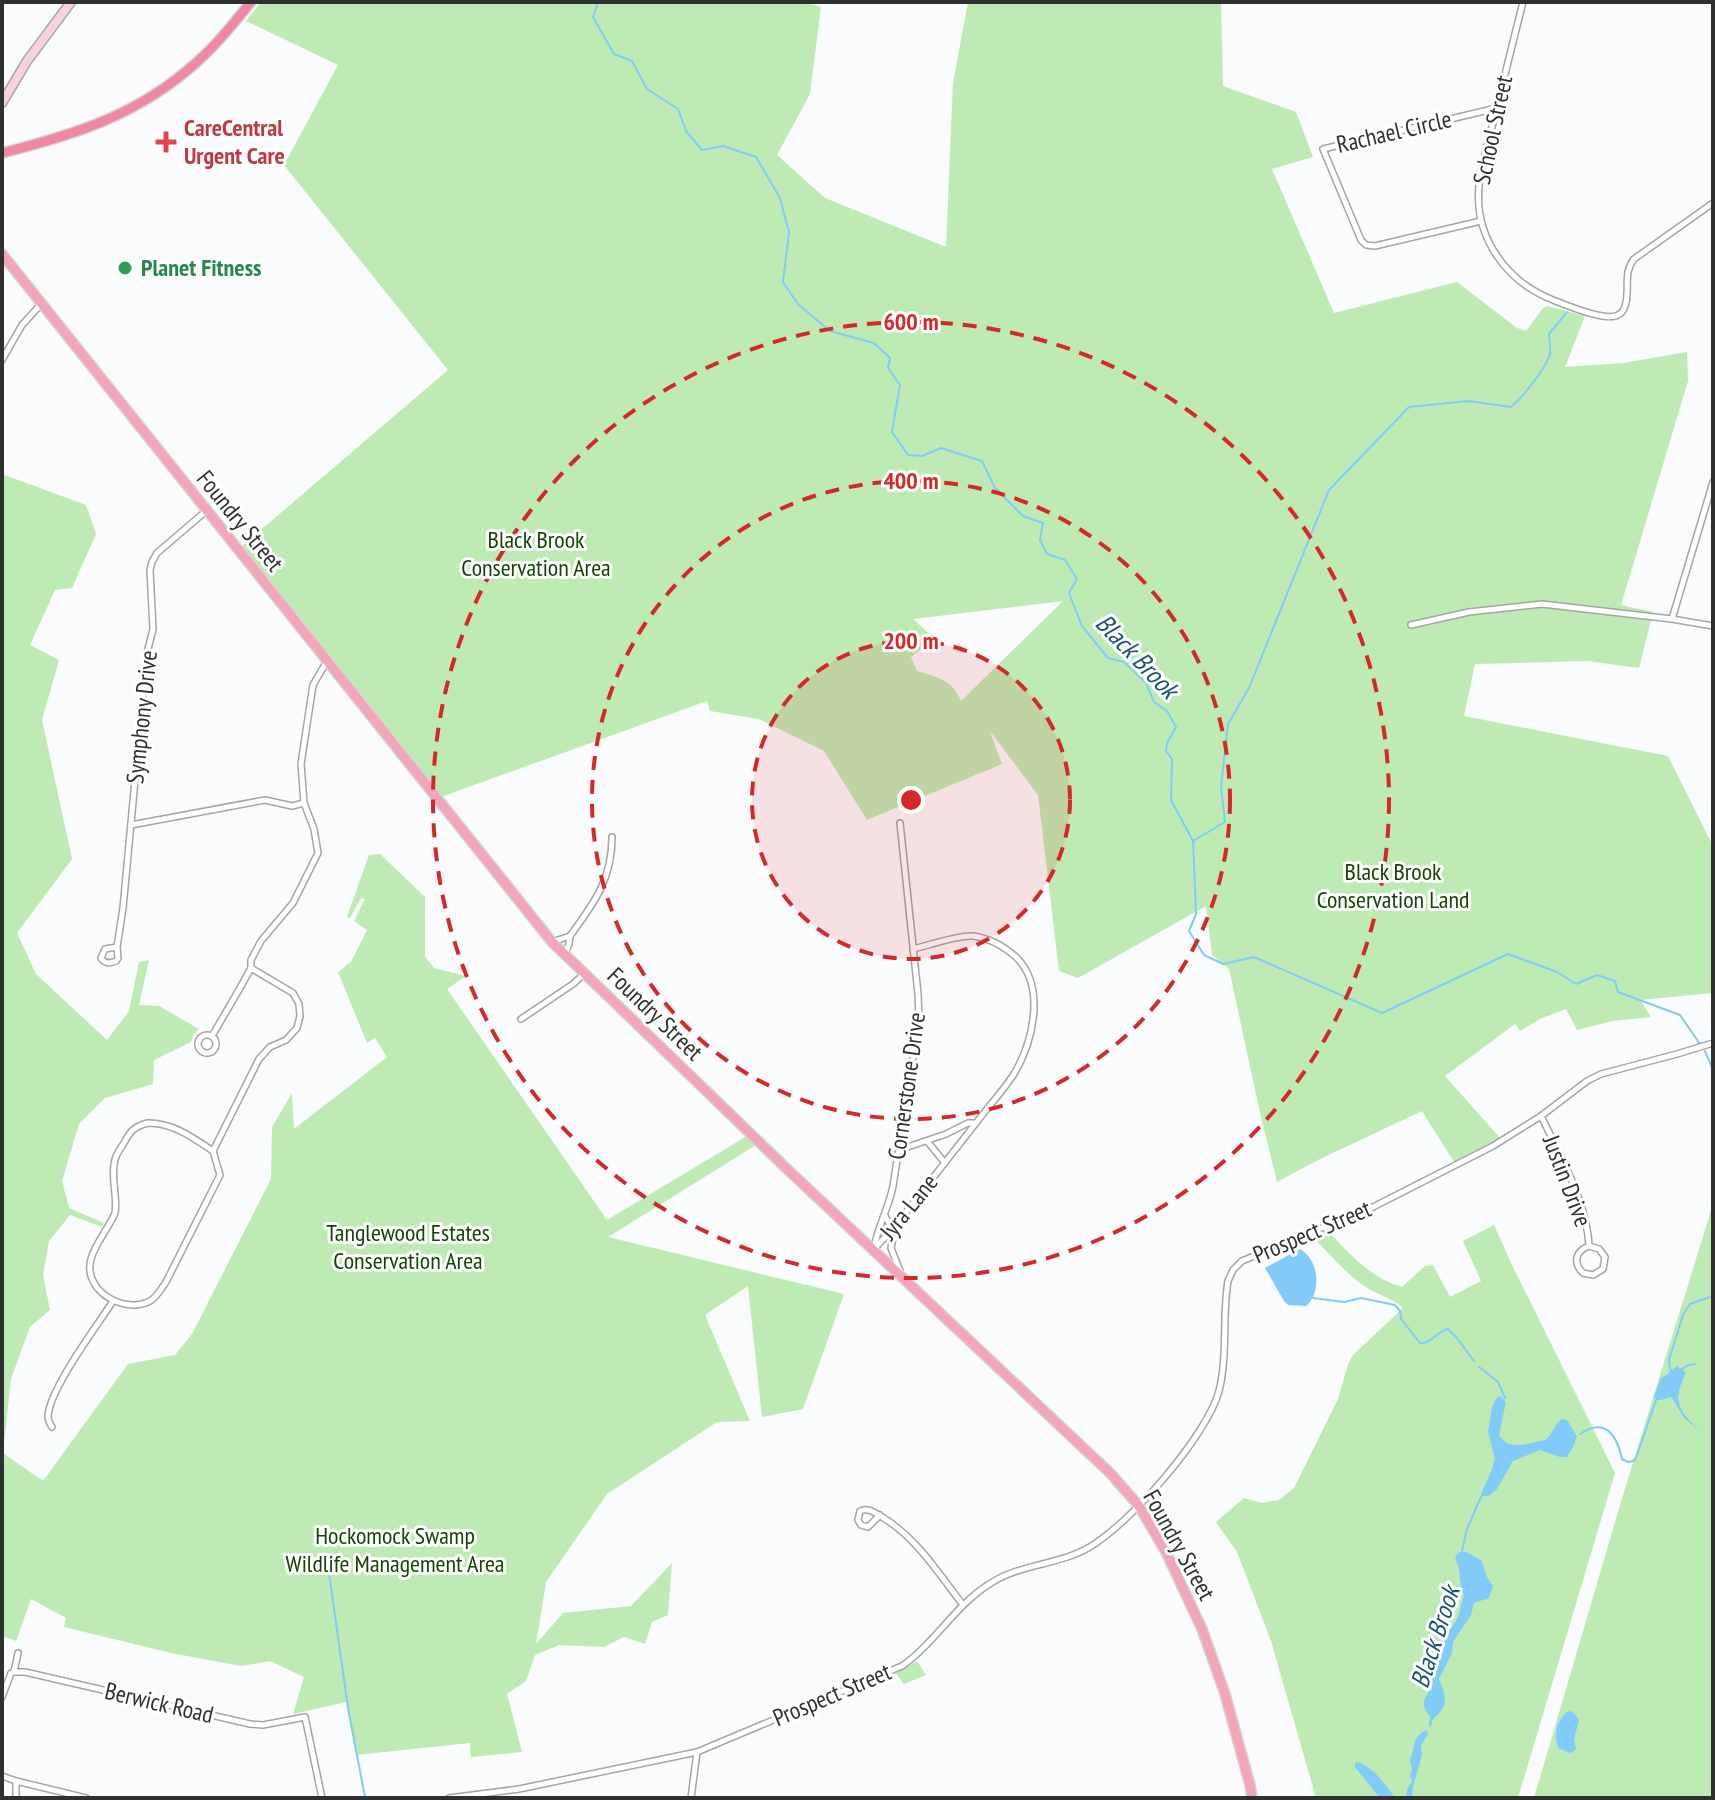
<svg xmlns="http://www.w3.org/2000/svg" width="1715" height="1800" viewBox="0 0 1715 1800" font-family="'PT Sans Narrow',sans-serif">
<style>
.green{fill:#bdebb3;fill-rule:evenodd}
.water{fill:#81cbfb}
.lines{fill:none;stroke-linecap:round;stroke-linejoin:round}
.stream{stroke:#81cbfb;stroke-width:2}
.minor-casing{stroke:#a4a5a7;stroke-width:8}
.secondary-casing{stroke:#a4a5a7;stroke-width:11}
.primary-casing{stroke:#d5d6d6;stroke-width:12}
.trunk-casing{stroke:#d5d6d6;stroke-width:12}
.minor{stroke:#fff;stroke-width:5}
.secondary{stroke:#f9d3dc;stroke-width:8}
.primary{stroke:#f3a6b9;stroke-width:9}
.trunk{stroke:#ef88a2;stroke-width:9}
.ring{fill:none;stroke:#d62828;stroke-width:4;stroke-dasharray:14 10}
.health-dot{fill:#e0444e;stroke:#fff;stroke-width:3}
.leisure-dot{fill:#2e9e5b;stroke:#fff;stroke-width:3}
.labels{text-anchor:middle;stroke-width:6;stroke-linejoin:round;paint-order:stroke}
.health-label{font-size:24px;font-weight:bold;fill:#be3a42;stroke:#fff;text-anchor:start}
.street-label{font-size:24px;fill:#2f3030;stroke:#fff}
.leisure-label{font-size:24px;font-weight:bold;fill:#27864d;stroke:#fff;text-anchor:start}
.park-label{font-size:24px;fill:#134404;stroke:#fff}
.water-label{font-size:26px;font-style:italic;fill:#1b5273;stroke:#fff}
.centre{fill:#d62828;stroke:#fff;stroke-width:4}
.ring-label{font-size:24px;text-anchor:middle;font-weight:bold;fill:#d62828;stroke:#fff;stroke-width:6;stroke-linejoin:round;paint-order:stroke}
</style>
<rect width="100%" height="100%" fill="#fafbfc"/>
<g class="green">
<path d="M 261,2 L 805,2 L 821,7 L 810,94 L 777,155 L 825,198 L 946,247 L 953,83 L 968,2 L 1221,2 L 1223,86 L 1296,112 L 1313,157 L 1272,169 L 1334,313 L 1457,282 L 1517,328 L 1526,331 L 1543,308 L 1547,306 L 1585,316 L 1565,367 L 1623,363 L 1687,352 L 1688,381 L 1621,605 L 1653,612 L 1639,668 L 1588,661 L 1475,664 L 1464,716 L 1668,756 L 1713,846 L 1713,993 L 1640,1000 L 1651,1017 L 1613,1021 L 1577,1030 L 1566,1009 L 1540,1019 L 1520,1031 L 1515,1024 L 1445,1076 L 1500,1138 L 1454,1162 L 1422,1111 L 1320,1159 L 1277,1182 L 1261,1117 L 1229,969 L 1212,955 L 1206,906 L 1078,978 L 1059,971 L 1038,795 L 990,731 L 1002,764 L 867,820 L 824,751 L 759,719 L 710,711 L 707,701 L 441,797 L 242,546 L 448,370 L 284,165 L 338,65 L 246,21 ZM 1063,601 L 961,701 C 953,680 937,677 917,671 L 911,657 L 935,639 L 913,619 Z"/>
<polygon points="2,474 86,505 96,534 72,588 55,590 30,645 59,660 42,720 72,859 17,933 36,974 107,1040 129,1011 139,962 149,960 139,1005 159,1006 199,1029 193,1035 191,1042 154,1060 153,1084 105,1098 79,1124 62,1181 69,1208 104,1223 102,1227 70,1215 49,1241 43,1275 50,1310 30,1327 11,1379 3,1453 43,1481 128,1364 175,1355 192,1334 271,1179 272,1127 292,1093 294,1129 387,1057 375,1038 367,1043 338,972 351,962 367,930 354,921 365,899 361,898 350,918 347,917 369,855 380,854 425,897 425,957 434,968 466,976 447,989 607,1220 747,1136 756,1145 608,1237 844,1294 803,1409 762,1417 748,1286 705,1315 750,1421 717,1422 607,1494 546,1582 536,1644 563,1613 631,1606 672,1563 668,1615 652,1622 645,1644 624,1637 604,1647 559,1645 535,1655 526,1681 507,1694 522,1752 471,1757 470,1743 356,1755 346,1702 293,1714 304,1677 270,1661 241,1666 171,1653 64,1627 66,1618 31,1599 16,1641 2,1636"/>
<polygon points="1713,1204 1713,1798 1534,1798 1623,1495"/>
<path d="M 1494,1225 L 1512,1265 L 1615,1473 L 1518,1798 L 1316,1798 L 1271,1641 L 1237,1552 L 1216,1522 L 1244,1498 L 1262,1503 L 1279,1500 L 1294,1488 L 1338,1399 L 1348,1364 L 1353,1355 L 1403,1308 C 1392,1298 1376,1294 1364,1286 C 1344,1272 1329,1253 1312,1236 L 1327,1230 C 1349,1253 1370,1278 1402,1287 L 1425,1266 L 1433,1265 L 1450,1297 L 1481,1281 L 1463,1241 Z"/>
<polygon points="917,1661 926,1675 904,1684 896,1673"/>
</g>
<g class="water">
<path d="M 1300,1249 C 1319,1260 1322,1292 1306,1306 L 1288,1305 L 1284,1301 L 1265,1268 Z"/>
<path d="M 1677,1366 L 1686,1372 C 1684,1378 1680,1385 1679,1391 C 1675,1410 1690,1420 1700,1431 L 1684,1418 L 1672,1398 L 1670,1397 L 1661,1400 L 1656,1400 L 1654,1396 L 1661,1378 L 1668,1374 Z"/>
<path d="M 1501,1396 L 1506,1402 L 1499,1435 C 1509,1452 1529,1443 1545,1440 C 1553,1435 1553,1425 1562,1419 L 1567,1420 L 1577,1436 L 1573,1447 L 1567,1457 L 1560,1457 L 1540,1450 L 1513,1461 L 1497,1489 L 1490,1495 L 1481,1497 L 1481,1494 L 1491,1472 L 1495,1459 L 1488,1431 L 1492,1407 L 1497,1397 Z"/>
<path d="M 1459,1552 L 1466,1552 L 1481,1560 L 1487,1577 L 1493,1586 L 1489,1598 L 1474,1603 L 1471,1615 L 1453,1642 L 1452,1653 L 1439,1679 C 1443,1688 1449,1702 1441,1711 C 1435,1719 1434,1713 1431,1727 L 1429,1726 L 1430,1717 C 1429,1714 1426,1712 1425,1709 C 1421,1702 1427,1693 1432,1689 L 1432,1675 L 1445,1638 L 1458,1617 L 1464,1595 L 1461,1588 L 1459,1569 L 1455,1557 Z"/>
<path d="M 1569,1711 L 1574,1713 L 1579,1720 L 1574,1739 L 1576,1749 L 1571,1753 L 1559,1749 C 1553,1736 1556,1719 1569,1711 Z"/>
<path d="M 1426,1730 L 1428,1734 L 1421,1745 L 1422,1755 L 1413,1787 L 1412,1798 L 1406,1798 L 1407,1790 L 1412,1781 L 1410,1776 L 1412,1769 L 1410,1760 C 1416,1747 1411,1738 1426,1730 Z"/>
<path d="M 1358,1762 C 1373,1767 1386,1785 1395,1798 L 1380,1798 L 1355,1767 L 1355,1763 Z"/>
</g>
<g class="lines">
<g class="stream">
<polyline points="598,2 593,17 614,54 632,61 647,89 678,109 686,131 702,150 723,146 756,157 780,198 789,232 783,282 798,304 830,331 874,343 890,358 888,368 900,385 892,432 908,455 922,456 941,448 982,461 995,488 1023,516 1043,523 1040,540 1047,554 1065,560 1077,579 1069,593 1082,626 1108,658 1124,662 1146,683 1154,702 1167,711 1176,727 1167,743 1166,751 1172,759 1171,800 1193,841 1196,914 1189,931 1204,955 1223,964 1254,957 1382,1013 1508,954 1557,972 1576,984 1597,975 1615,981 1618,992 1680,1015 1700,1044"/>
<path d="M 1193,841 L 1225,822 L 1221,787 L 1228,724 L 1249,688 L 1329,490 L 1409,407 L 1468,401 L 1511,407 C 1523,397 1546,368 1550,354 C 1551,348 1549,340 1549,334 L 1567,312"/>
<polyline points="1705,1051 1713,1070"/>
<path d="M 1313,1298 L 1344,1302 L 1361,1298 L 1395,1305 L 1400,1311 L 1401,1319 L 1420,1343 C 1430,1345 1437,1331 1448,1329 L 1457,1338 L 1474,1361"/>
<polyline points="1479,1367 1498,1382 1505,1398"/>
<polyline points="1682,1369 1688,1365 1695,1364"/>
<polyline points="1672,1374 1670,1368 1669,1360 1683,1315 1690,1304 1713,1296"/>
<path d="M 1580,1434 C 1605,1417 1617,1435 1622,1459 L 1628,1462 L 1633,1461 L 1636,1458 L 1656,1400"/>
<polyline points="1462,1551 1467,1529 1481,1497"/>
<polyline points="329,1573 348,1708 365,1797"/>
</g>
<g class="minor-casing">
<g id="minor">
<path d="M 1523,2 C 1514,38 1505,73 1497,109 C 1490,134 1482,160 1479,186 C 1474,238 1507,282 1553,300 C 1566,305 1606,322 1618,315 C 1625,312 1627,301 1627,294 C 1628,280 1625,271 1634,259 L 1713,203"/>
<polyline points="1481,221 1375,246 1366,245 1361,240 1323,149 1497,108"/>
<polyline points="2,360 22,325 42,303"/>
<polyline points="1672,619 1713,482"/>
<polyline points="1411,625 1469,612 1542,604 1672,619 1713,626"/>
<polyline points="131,825 265,800 292,806 304,803"/>
<path d="M 570,936 C 594,903 612,880 612,837"/>
<polyline points="552,942 570,936 569,944 565,953"/>
<path d="M 117,947 L 118,958 L 116,961 C 110,964 104,963 101,958 L 105,949 L 117,947 L 123,908 L 147,653 L 153,629 L 150,570 L 152,562 L 157,553 L 206,511"/>
<polyline points="521,1019 573,984 584,974"/>
<circle cx="207" cy="1044" r="9"/>
<polyline points="212,1036 240,988 251,968 251,960 261,941 293,903 318,853 314,829 304,803 301,764 313,685 327,661"/>
<path d="M 1541,1116 C 1560,1155 1587,1203 1589,1246 C 1575,1251 1573,1263 1583,1273 L 1593,1275 L 1603,1269 L 1605,1257 L 1599,1249 L 1589,1246"/>
<path d="M 148,1123 C 173,1123 192,1137 213,1151 L 220,1175 L 166,1282 C 161,1289 157,1297 150,1301 C 126,1314 87,1293 90,1265 C 91,1249 109,1228 115,1213 C 118,1196 110,1177 115,1160 C 116,1154 120,1149 124,1143 C 130,1131 135,1126 148,1123 Z"/>
<polyline points="927,1141 945,1163"/>
<path d="M 899,1150 L 946,1134 L 968,1123 L 976,1123 C 988,1107 1003,1091 1014,1074 C 1033,1042 1046,988 1017,958 C 1005,947 989,938 973,936 C 957,935 930,945 913,949"/>
<polyline points="213,1151 259,1059 270,1047 286,1040 297,1028 300,1016 299,1004 293,993 251,968"/>
<polyline points="885,1216 889,1223 895,1226 891,1248 900,1271"/>
<path d="M 874,1249 C 877,1227 889,1208 893,1186 L 919,1019 L 918,994 L 900,823"/>
<polyline points="874,1249 892,1230 976,1123"/>
<path d="M 52,1427 C 50,1424 48,1419 48,1416 C 50,1388 97,1326 113,1301"/>
<path d="M 880,1515 L 868,1527 L 861,1525 L 858,1520 L 860,1511 C 868,1507 875,1513 882,1517 C 916,1537 939,1574 963,1605"/>
<polyline points="14,1672 25,1672 250,1724 263,1725 305,1717 322,1798"/>
<polyline points="2,1697 11,1673 14,1672 18,1653"/>
<polyline points="2,1776 16,1781 86,1798"/>
<polyline points="16,1781 16,1798"/>
<path d="M 449,1798 L 519,1789 L 697,1752 L 902,1666 C 935,1643 956,1604 991,1583 C 1020,1564 1058,1565 1088,1548 C 1129,1525 1207,1436 1219,1391 C 1228,1355 1222,1317 1228,1281 L 1233,1270 L 1242,1261 L 1373,1207 L 1493,1146 L 1541,1116 L 1587,1081 L 1601,1074 L 1677,1054 L 1713,1043"/>
<polyline points="691,1798 697,1752"/>
</g>
</g>
<g class="secondary-casing">
<polyline id="secondary" points="2,103 27,61 71,2"/>
</g>
<g class="primary-casing">
<polyline id="primary" points="2,254 552,942 785,1167 1110,1473 1139,1506 1166,1552 1202,1629 1225,1694 1250,1785 1252,1798"/>
</g>
<g class="trunk-casing">
<path id="trunk" d="M 2,153 C 77,134 138,115 197,62 C 217,44 234,23 251,2"/>
</g>
<use href="#minor" class="minor"/>
<use href="#secondary" class="secondary"/>
<use href="#primary" class="primary"/>
<use href="#trunk" class="trunk"/>
</g>
<circle cx="911" cy="800" r="159" fill="#d62828" fill-opacity=".12"/>
<g class="ring">
<circle cx="911" cy="800" r="159"/>
<circle cx="911" cy="800" r="319"/>
<circle cx="911" cy="800" r="478"/>
</g>
<path class="health-dot" d="M162 130h8v8h8v8h-8v8h-8v-8h-8v-8h8z"/>
<circle class="leisure-dot" cx="125" cy="268" r="8"/>
<g class="labels">
<g class="health-label">
<text x="184" y="136">CareCentral<tspan x="184" dy="28">Urgent Care</tspan></text>
</g>
<g class="street-label">
<text transform="translate(1493 130) rotate(-78)" y="8">School Street</text>
<text transform="translate(1394 132) rotate(-13)" y="8">Rachael Circle</text>
<text transform="translate(240 521) rotate(51)" y="8">Foundry Street</text>
<text transform="translate(142 717) rotate(-84)" y="8">Symphony Drive</text>
<text transform="translate(655 1014) rotate(44)" y="8">Foundry Street</text>
<text transform="translate(907 1086) rotate(-82)" y="8">Cornerstone Drive</text>
<text transform="translate(1567 1181) rotate(69)" y="8">Justin Drive</text>
<text transform="translate(909 1207) rotate(-51)" y="8">Jyra Lane</text>
<text transform="translate(1312 1232) rotate(-23)" y="8">Prospect Street</text>
<text transform="translate(1179 1545) rotate(61)" y="8">Foundry Street</text>
<text transform="translate(832 1695) rotate(-23)" y="8">Prospect Street</text>
<text transform="translate(159 1703) rotate(13)" y="8">Berwick Road</text>
</g>
<g class="leisure-label">
<text x="141" y="276">Planet Fitness</text>
</g>
<g class="park-label">
<text x="536" y="548">Black Brook<tspan x="536" dy="28">Conservation Area</tspan></text>
<text x="1393" y="880">Black Brook<tspan x="1393" dy="28">Conservation Land</tspan></text>
<text x="408" y="1241">Tanglewood Estates<tspan x="408" dy="28">Conservation Area</tspan></text>
<text x="395" y="1544">Hockomock Swamp<tspan x="395" dy="28">Wildlife Management Area</tspan></text>
</g>
<g class="water-label">
<text transform="translate(1137 656) rotate(46)" y="9">Black Brook</text>
<text transform="translate(1435 1637) rotate(-72)" y="9">Black Brook</text>
</g>
</g>
<circle cx="911" cy="800" r="12" class="centre"/>
<g class="ring-label">
<text x="911" y="330">600 m</text>
<text x="911" y="489">400 m</text>
<text x="911" y="649">200 m</text>
</g>
<rect width="1715" height="1800" fill="none" stroke="#2f3030" stroke-width="8"/>
</svg>
